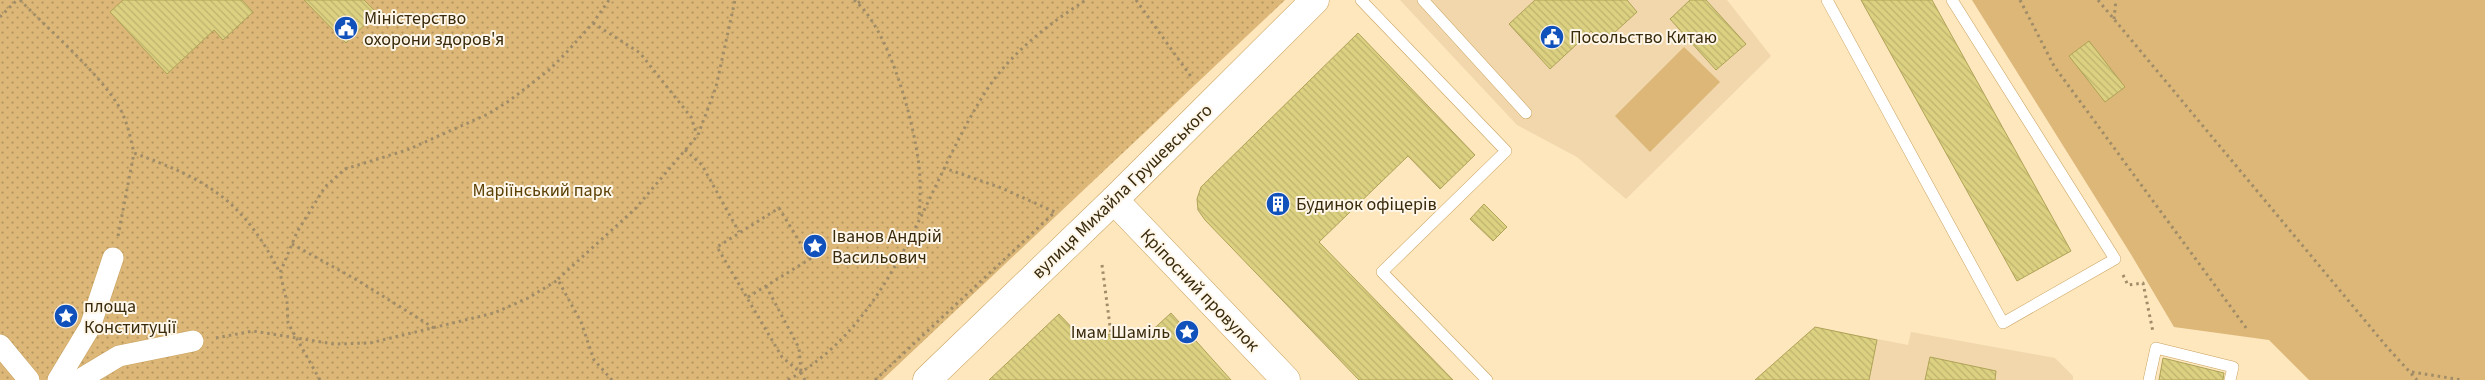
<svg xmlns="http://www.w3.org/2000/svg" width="2485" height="380" viewBox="0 0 2485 380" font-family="'Source Sans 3',sans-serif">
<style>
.built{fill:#f1d7ab}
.green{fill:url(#green-dots)}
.pitch{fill:#dcb777}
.building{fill:url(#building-back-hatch);stroke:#afa357}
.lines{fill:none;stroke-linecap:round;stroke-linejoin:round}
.lane-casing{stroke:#c9a25d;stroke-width:12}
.street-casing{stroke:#c9a25d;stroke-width:22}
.secondary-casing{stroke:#c9a25d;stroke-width:29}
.path{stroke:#a08c68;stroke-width:3;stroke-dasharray:2.5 4;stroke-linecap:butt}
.lane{stroke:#fff;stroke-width:11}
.street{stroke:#fff;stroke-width:21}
.secondary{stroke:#fff;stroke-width:28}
.labels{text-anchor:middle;stroke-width:4;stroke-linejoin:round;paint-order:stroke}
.poi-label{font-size:18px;fill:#392a0c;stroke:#fef6e8;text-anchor:start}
.park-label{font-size:18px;fill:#5c4107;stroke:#fef6e8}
.street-label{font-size:18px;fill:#392a0c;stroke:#fef6e8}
</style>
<defs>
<pattern id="green-dots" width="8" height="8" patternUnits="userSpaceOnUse" patternTransform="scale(1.25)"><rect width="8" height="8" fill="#dcb777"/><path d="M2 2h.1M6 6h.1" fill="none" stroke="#b39560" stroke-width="1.8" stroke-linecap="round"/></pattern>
<pattern id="building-back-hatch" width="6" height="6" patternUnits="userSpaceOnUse" patternTransform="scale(1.25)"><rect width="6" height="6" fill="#dcd081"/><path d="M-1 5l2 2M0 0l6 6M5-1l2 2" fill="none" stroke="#beb36e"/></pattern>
</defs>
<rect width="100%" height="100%" fill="#fee6bd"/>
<g class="built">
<polygon points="1400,0 1727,0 1771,56 1626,199 1577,157 1517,125"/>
<polygon points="1815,327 1908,345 1911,332 2055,358 2073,376 2073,380 1755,380"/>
</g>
<polygon class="green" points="0,0 1285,0 882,380 0,380"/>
<g class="pitch">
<polygon points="1972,0 2485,0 2485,380 2309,380 2269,340 2174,327 2132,256"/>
<polygon points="1684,47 1720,82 1650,152 1615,116"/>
</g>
<g class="building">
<polygon points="123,0 242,0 253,12 223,40 214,30 167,74 110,12"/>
<polygon points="304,0 364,0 377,13 346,43"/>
<polygon points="1535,0 1627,0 1637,12 1603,43 1591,31 1550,69 1509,24"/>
<polygon points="1690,0 1706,0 1746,44 1716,70 1670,19"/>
<polygon points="1861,0 1932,0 2071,251 2017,281"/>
<polygon points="1358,33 1475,155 1440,189 1408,156 1319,242 1453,380 1359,380 1205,220 1198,210 1197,199 1201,187"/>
<polygon points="2089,41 2125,87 2105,102 2069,56"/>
<polygon points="1484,204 1507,227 1493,241 1470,219"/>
<polygon points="1171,313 1231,380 989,380 1059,314 1077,333 1146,336"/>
<polygon points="1815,327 1877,340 1869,380 1755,380"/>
<polygon points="1930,357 1996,371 1995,380 1925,380"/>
<polygon points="2163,358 2224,373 2223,380 2159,380"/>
</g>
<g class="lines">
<g class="lane-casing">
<g id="lane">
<polyline points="1361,0 1506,151 1382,272 1487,380"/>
<polyline points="1423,0 1526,113"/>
<polyline points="1827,0 2003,323 2115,259 1952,0"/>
<polyline points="2149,380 2156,348 2233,367 2230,380"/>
</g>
</g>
<g class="street-casing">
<g id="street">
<polyline points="0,345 29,380"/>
<polyline points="58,380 90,327 113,258"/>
<polyline points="79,380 119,356 193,341"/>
</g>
</g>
<g class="secondary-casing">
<g id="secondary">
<polyline points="1114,200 1286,380"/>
<polyline points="927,380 1114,200 1315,0"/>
</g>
</g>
<g class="path">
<path d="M 20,0 C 50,31 96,70 118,105 C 127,120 130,136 134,153 C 208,180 243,200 280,273"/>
<path d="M 854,0 C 889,28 914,122 919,166 C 921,184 920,201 919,219"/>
<polyline points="1136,0 1192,78"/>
<polyline points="2020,0 2054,66 2247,329"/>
<polyline points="2098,0 2387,347 2417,380"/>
<polyline points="858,3 862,0"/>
<polyline points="0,17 17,0"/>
<polyline points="2114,19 2116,0"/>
<polyline points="593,23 640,53 691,117 697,135"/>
<polyline points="685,150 702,165 739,232"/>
<polyline points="118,236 134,153"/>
<polyline points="292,244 357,280 434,328"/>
<polyline points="1102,265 1111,334"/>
<polyline points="2123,275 2128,285 2143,283 2153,332"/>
<polyline points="558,279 635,209 698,135 716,87 735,0"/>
<polyline points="766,286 799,348 801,372"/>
<polyline points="748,297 810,259 779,208 717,247 782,357 801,373 805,380"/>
<polyline points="216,338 253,331 334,344 370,343 494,313 528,298 558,280 581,322 594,360 612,380"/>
<polyline points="2412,372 2462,380"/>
<polyline points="320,380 288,323 287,302 280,273 297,232 325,187 345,169 407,150 488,114 509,101 549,70 566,53 593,23 609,0"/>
<path d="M 788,380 C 897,320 924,186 988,88 C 1012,52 1050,23 1086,0"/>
<polyline points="875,380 1055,212 999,187 944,168"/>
</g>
<use href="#lane" class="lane"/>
<use href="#street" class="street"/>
<use href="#secondary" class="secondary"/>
</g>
<defs>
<g id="civic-disc" transform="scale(1.25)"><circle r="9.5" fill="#1051bc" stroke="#fef6e8"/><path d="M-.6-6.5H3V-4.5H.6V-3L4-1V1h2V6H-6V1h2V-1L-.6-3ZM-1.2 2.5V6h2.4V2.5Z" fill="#fff"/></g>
<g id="building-disc" transform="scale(1.25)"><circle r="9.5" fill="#1051bc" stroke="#fef6e8"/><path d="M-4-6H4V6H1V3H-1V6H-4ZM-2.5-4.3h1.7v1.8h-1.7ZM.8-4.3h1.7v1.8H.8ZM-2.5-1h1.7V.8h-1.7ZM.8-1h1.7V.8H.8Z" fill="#fff"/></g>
<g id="sight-disc" transform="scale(1.25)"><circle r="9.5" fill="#1051bc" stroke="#fef6e8"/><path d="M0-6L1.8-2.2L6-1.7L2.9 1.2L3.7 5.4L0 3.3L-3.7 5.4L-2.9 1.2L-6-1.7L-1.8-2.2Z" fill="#fff"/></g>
</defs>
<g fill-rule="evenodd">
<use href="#civic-disc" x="346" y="28"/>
<use href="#civic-disc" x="1552" y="37"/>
<use href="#building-disc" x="1278" y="204"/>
<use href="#sight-disc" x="815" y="246"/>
<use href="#sight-disc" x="66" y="316"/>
<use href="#sight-disc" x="1187" y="332"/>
</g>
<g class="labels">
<g class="poi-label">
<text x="364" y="24">Міністерство<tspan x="364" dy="21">охорони здоров'я</tspan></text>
<text x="1570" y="43">Посольство Китаю</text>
<text x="1296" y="210">Будинок офіцерів</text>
<text x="832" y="242">Іванов Андрій<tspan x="832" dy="21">Васильович</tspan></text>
<text x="84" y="312">площа<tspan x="84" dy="21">Конституції</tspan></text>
<text x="1170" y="338" text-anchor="end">Імам Шаміль</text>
</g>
<g class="park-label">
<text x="542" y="196">Маріїнський парк</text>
</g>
<g class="street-label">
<text transform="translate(1122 191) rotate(-44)" y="6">вулиця Михайла Грушевського</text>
<text transform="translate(1200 290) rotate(46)" y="6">Кріпосний провулок</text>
</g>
</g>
</svg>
